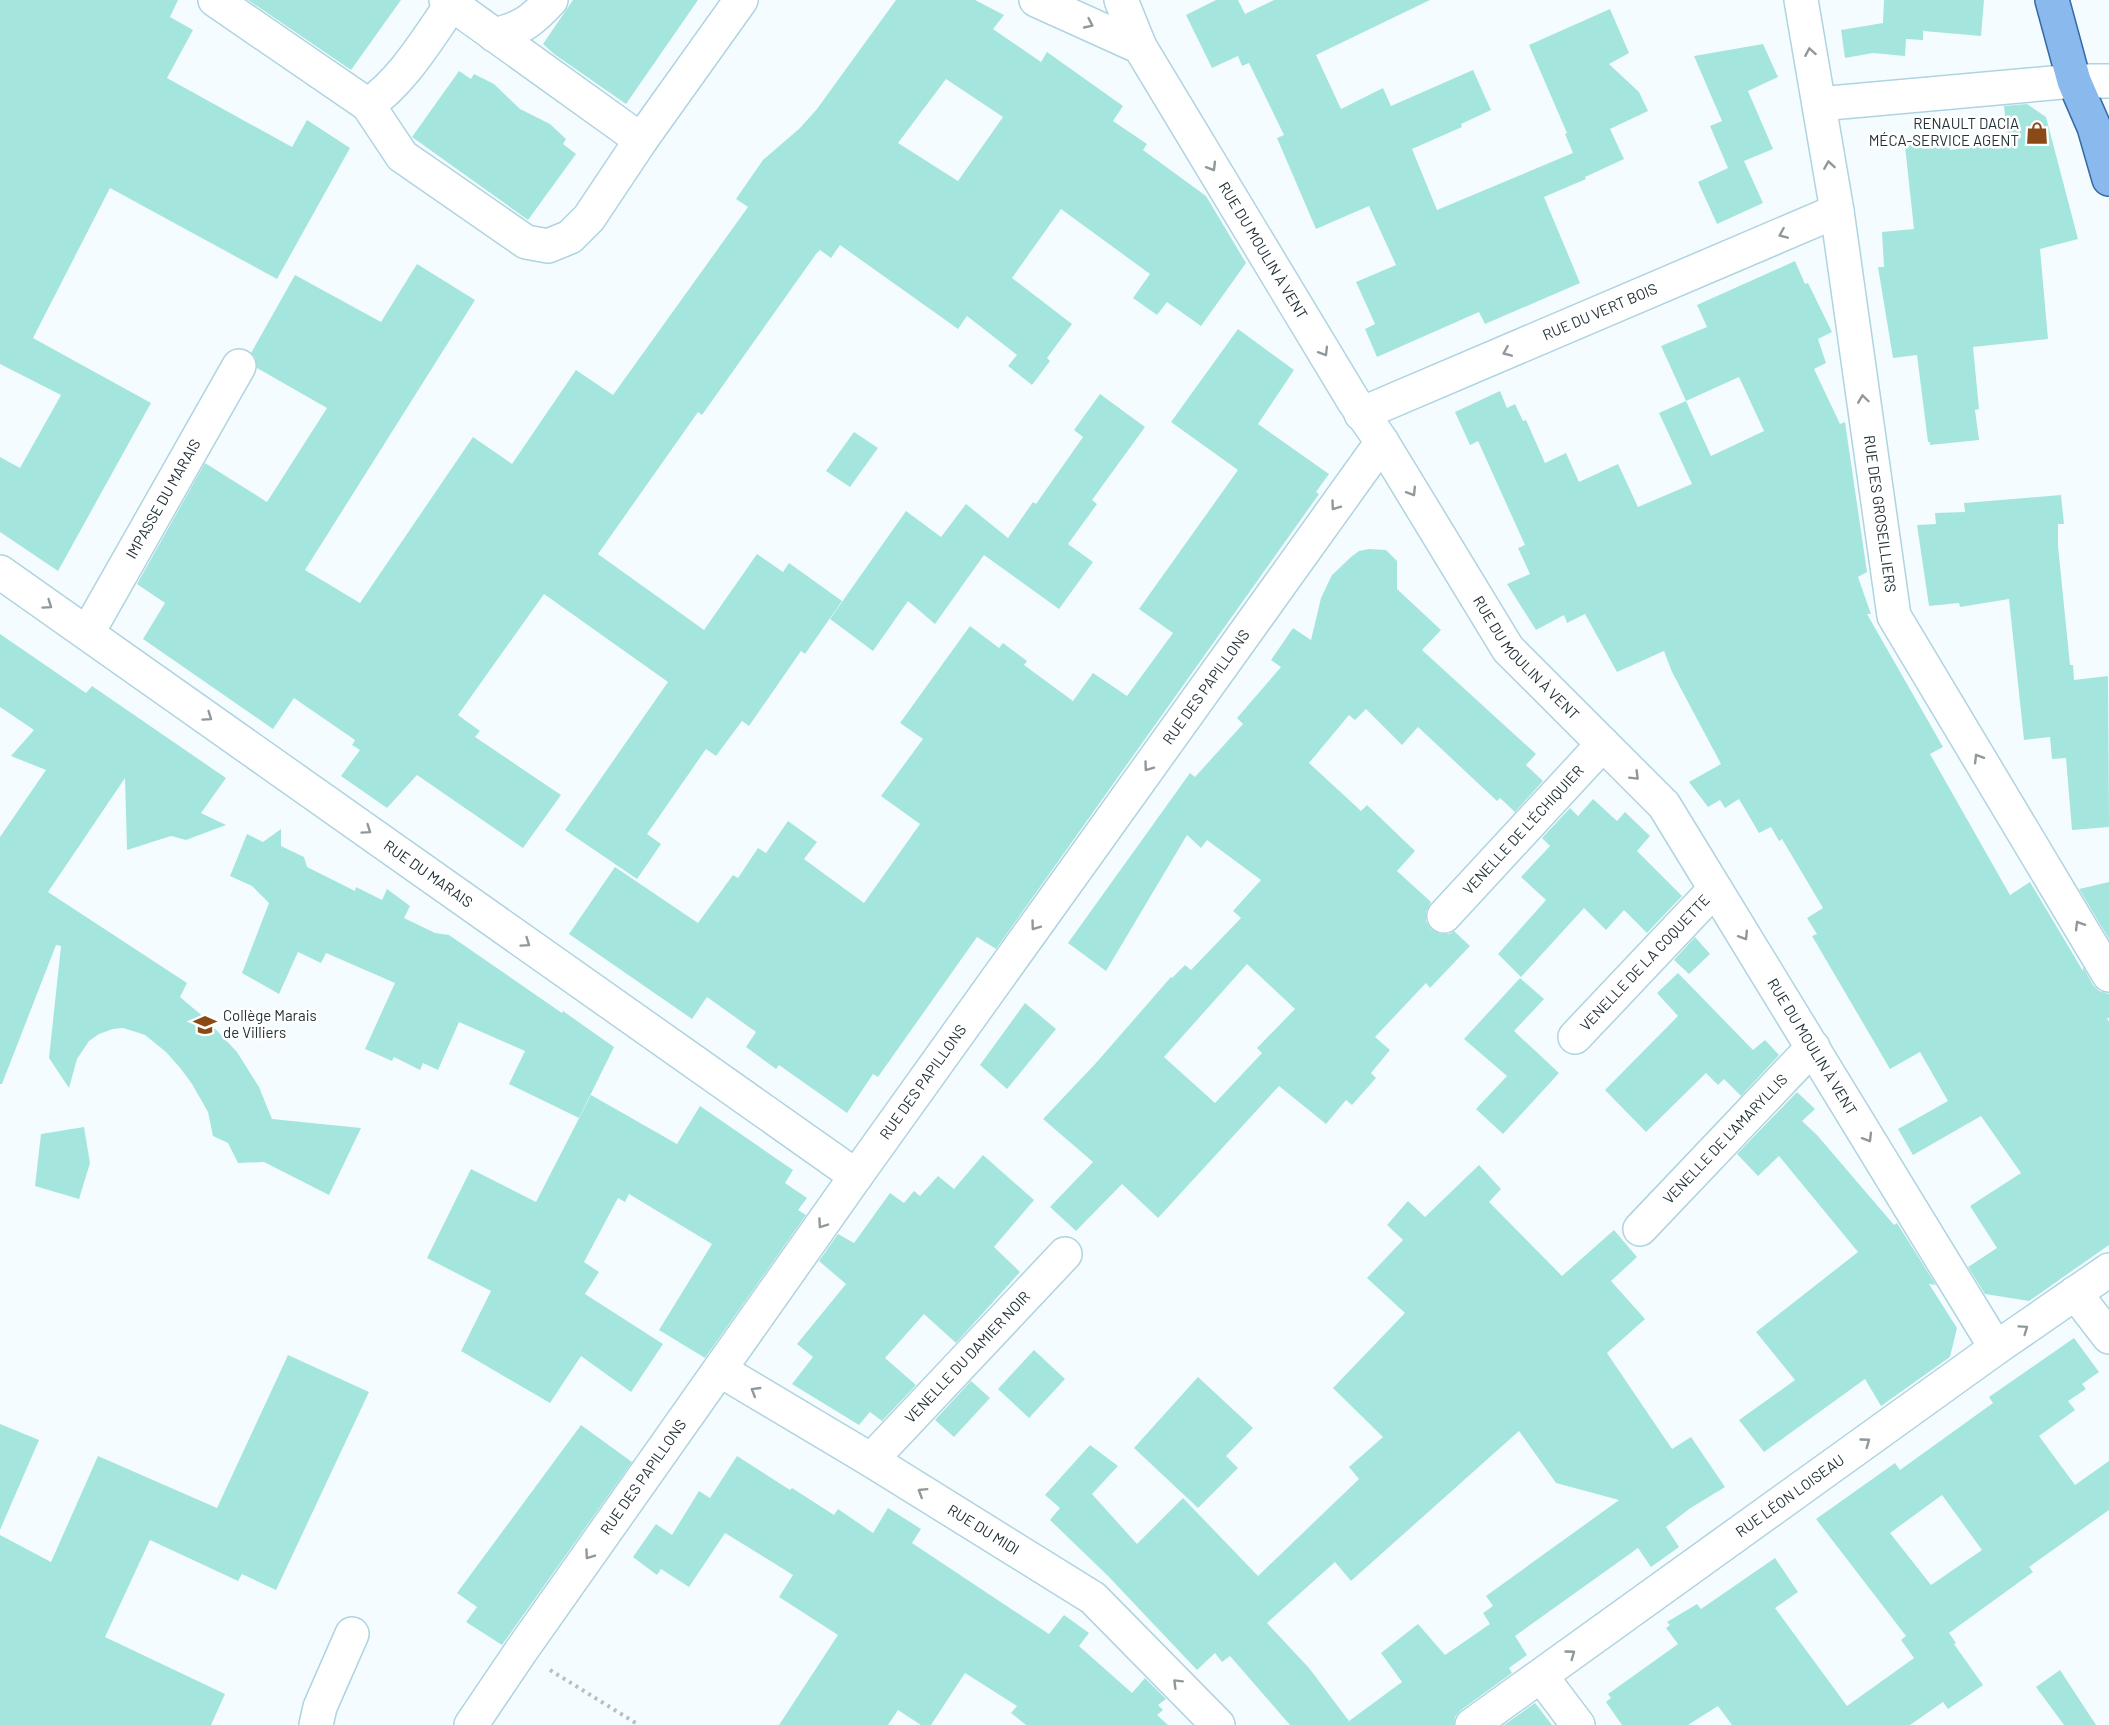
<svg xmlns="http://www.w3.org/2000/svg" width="2109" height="1725" viewBox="0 0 2109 1725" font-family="Barlow,sans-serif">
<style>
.building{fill:#a4e6de;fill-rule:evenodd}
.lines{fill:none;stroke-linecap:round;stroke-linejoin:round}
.minor-casing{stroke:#aed4e1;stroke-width:36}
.major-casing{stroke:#336ba6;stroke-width:36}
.path{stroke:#b6bfc3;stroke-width:4;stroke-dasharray:3 4.5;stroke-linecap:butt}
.minor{stroke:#fff;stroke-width:33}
.major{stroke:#89b9ed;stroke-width:33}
.oneway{stroke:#91989b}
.labels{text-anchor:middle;stroke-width:5;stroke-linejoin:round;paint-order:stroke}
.poi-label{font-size:15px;fill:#233237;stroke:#fff;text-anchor:end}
.street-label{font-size:15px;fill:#233237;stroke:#fff}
</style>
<rect width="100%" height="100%" fill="#f5fcff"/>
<g class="building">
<polygon points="0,0 178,0 170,17 193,30 167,78 292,147 307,120 350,148 277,279 110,188 33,338 151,403 58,571 0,532 0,457 20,468 61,395 0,364"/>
<polygon points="248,0 401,0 351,70"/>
<polygon points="573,0 698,0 626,104 554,54 543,44"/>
<path d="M 896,0 L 975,0 L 1004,15 L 993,29 L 1041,62 L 1047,52 L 1123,106 L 1113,121 L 1147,144 L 1143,150 L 1206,196 L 1246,263 L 1201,326 L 1167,302 L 1157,315 L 1133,298 L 1150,274 L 1061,209 L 1012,278 L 1072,324 L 1047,358 L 1050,361 L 1032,385 L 1008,366 L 1017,355 L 967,316 L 958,329 L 840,245 L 831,258 L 820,250 L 816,254 L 702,415 L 698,412 L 598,554 L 704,630 L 757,554 L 783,572 L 789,563 L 842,601 L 805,654 L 801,651 L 749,726 L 742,721 L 716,756 L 706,749 L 647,834 L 661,844 L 637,879 L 565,830 L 668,682 L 544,594 L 458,715 L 480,731 L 475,737 L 561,795 L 523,848 L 417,775 L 387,808 L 341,776 L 360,750 L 352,745 L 355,740 L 294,698 L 273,729 L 143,639 L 165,603 L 137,584 L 205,463 L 267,502 L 327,408 L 257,368 L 255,357 L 251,353 L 295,275 L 381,322 L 417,264 L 475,300 L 305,570 L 360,603 L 473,437 L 512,464 L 576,370 L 613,395 L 748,207 L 736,199 L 763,160 L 800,128 L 817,109 ZM 946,79 L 1003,117 L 958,181 L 898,143 Z"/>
<polygon points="1216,0 1238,0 1245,14 1274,0 1430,0 1316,55 1341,109 1383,88 1391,106 1473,70 1491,110 1461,124 1462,127 1412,149 1437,210 1573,153 1565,134 1567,133 1529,45 1610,9 1629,53 1609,64 1639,92 1648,111 1610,129 1624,159 1585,177 1586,179 1544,197 1580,283 1485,324 1479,312 1377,357 1365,329 1375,324 1356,282 1396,265 1369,206 1316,229 1277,138 1284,135 1249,63 1242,66 1238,56 1212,68 1186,15"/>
<polygon points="1884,0 1984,0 1981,36 1923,31 1923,40 1906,39 1905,56 1873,53 1845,58 1841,30 1883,23"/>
<polygon points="1763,44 1778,77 1748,91 1773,149 1744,161 1763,203 1717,224 1698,182 1728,168 1710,126 1722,121 1694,56"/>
<polygon points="459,71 471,79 474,74 494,84 520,109 550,124 566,139 563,144 576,154 528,220 412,137"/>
<polygon points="2027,104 2046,117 2078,239 2040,249 2048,339 1973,347 1979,409 1975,410 1979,440 1930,445 1930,442 1928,442 1917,355 1893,358 1878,267 1884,267 1882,232 1914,229 1905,146 1949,141 1950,150 2008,143 2004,106"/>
<path d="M 1795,261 L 1805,284 L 1808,283 L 1832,332 L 1818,339 L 1826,363 L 1814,369 L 1840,424 L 1845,422 L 1867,572 L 1858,577 L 1871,614 L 1867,614 L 1943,747 L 1930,754 L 2010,895 L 2030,882 L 2083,971 L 2083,967 L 2093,985 L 2099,991 L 2109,994 L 2109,1018 L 2107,1018 L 2109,1022 L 2109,1245 L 2029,1301 L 1985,1294 L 1968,1267 L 1997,1248 L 1970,1206 L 2021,1173 L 1981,1116 L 1913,1155 L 1898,1129 L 1948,1101 L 1920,1052 L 1890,1069 L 1812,936 L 1817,934 L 1807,918 L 1823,908 L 1782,839 L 1779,841 L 1771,827 L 1759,833 L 1739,799 L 1725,808 L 1720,800 L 1708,807 L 1689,782 L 1721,764 L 1672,672 L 1664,651 L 1617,672 L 1585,614 L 1567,623 L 1564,615 L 1536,630 L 1507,584 L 1530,574 L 1518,548 L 1525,545 L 1478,441 L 1470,445 L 1455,412 L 1500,391 L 1507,408 L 1515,404 L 1523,421 L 1526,420 L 1545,463 L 1566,453 L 1579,482 L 1618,464 L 1638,507 L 1692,484 L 1659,413 L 1686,401 L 1661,346 L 1707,327 L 1697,305 ZM 1739,377 L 1764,431 L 1711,456 L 1686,401 Z"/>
<polygon points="1238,329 1294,370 1258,424 1329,474 1316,492 1319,494 996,949 977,937 878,1077 873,1074 847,1113 779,1065 776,1069 746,1047 756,1032 707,997 692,1019 569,934 615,867 698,923 733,875 738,878 758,848 766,853 788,821 817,842 804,859 864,903 920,824 881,796 923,739 900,723 970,626 999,648 1003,643 1027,661 1024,665 1073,701 1093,673 1127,696 1173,633 1139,609 1238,470 1171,422"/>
<polygon points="1100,394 1145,427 1092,500 1097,504 1068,544 1093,562 1059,609 984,555 935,624 908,601 873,651 830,619 906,511 941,537 966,504 1008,538 1033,502 1036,504 1083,437 1074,430"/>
<polygon points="854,432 878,448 850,487 826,471"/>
<polygon points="2061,495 2064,524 2058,524 2058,546 2070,665 2073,665 2074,680 2108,676 2109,827 2072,830 2066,758 2052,759 2050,737 2024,740 2009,599 1960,607 1959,603 1929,606 1917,525 1936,524 1935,513 1965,512 1964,503"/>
<path d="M 1369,549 L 1386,550 L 1397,561 L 1397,589 L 1441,630 L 1422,650 L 1536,754 L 1526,765 L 1543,781 L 1515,812 L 1500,798 L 1497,801 L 1418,727 L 1402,745 L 1366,709 L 1355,720 L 1349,715 L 1309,763 L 1361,811 L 1367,805 L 1415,851 L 1397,871 L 1431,902 L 1426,912 L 1426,921 L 1431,929 L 1440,934 L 1449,934 L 1454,931 L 1470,946 L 1430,988 L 1426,983 L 1375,1037 L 1390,1050 L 1371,1073 L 1376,1078 L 1352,1105 L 1346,1100 L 1326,1124 L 1279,1086 L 1158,1218 L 1122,1184 L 1076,1231 L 1050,1207 L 1093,1162 L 1043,1119 L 1096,1063 L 1171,977 L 1172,978 L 1185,965 L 1191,970 L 1241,918 L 1233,911 L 1261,880 L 1207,840 L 1201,848 L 1187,835 L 1106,971 L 1068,943 L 1190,773 L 1195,777 L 1243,724 L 1237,718 L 1281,667 L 1271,660 L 1293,628 L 1311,640 L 1321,598 L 1332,575 L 1351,557 L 1359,551 ZM 1247,964 L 1295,1009 L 1257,1048 L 1262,1053 L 1215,1103 L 1164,1057 Z"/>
<polygon points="0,634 86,693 92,686 226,778 201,813 226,825 186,840 171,836 127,850 125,778 48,892 187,983 180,997 206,1019 237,1052 259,1087 272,1119 361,1128 329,1195 264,1162 238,1163 228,1143 213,1136 208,1112 192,1084 181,1069 166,1052 145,1035 136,1032 123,1028 113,1029 99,1034 89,1041 77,1059 69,1088 49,1058 61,946 56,945 2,1084 0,1084 0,837 46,770 11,756 34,730 0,707"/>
<polygon points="1593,799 1617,821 1625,812 1650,836 1637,851 1682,896 1647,933 1624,910 1606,930 1584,908 1521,977 1498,954 1546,900 1521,877 1550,846 1542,838 1570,808 1578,816"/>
<polygon points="281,829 281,846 304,857 307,867 355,891 356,887 382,900 387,889 410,906 404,918 435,933 449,935 562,1013 563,1011 614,1047 579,1118 509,1084 525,1051 459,1022 438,1070 423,1063 420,1070 394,1057 392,1061 365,1049 395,983 326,953 321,963 298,952 279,994 242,973 269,903 252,886 230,876 247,834 263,842"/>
<polygon points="2109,882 2109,939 2079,889"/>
<polygon points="1695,937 1710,954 1689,974 1674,960"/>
<polygon points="1678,973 1753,1050 1765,1040 1779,1055 1741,1096 1724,1079 1718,1085 1706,1073 1646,1132 1605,1090 1678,1016 1657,993"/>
<polygon points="1520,978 1544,999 1514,1031 1559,1073 1503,1134 1476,1109 1507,1076 1464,1039"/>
<polygon points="1025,1003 1056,1029 1007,1089 980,1065"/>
<polygon points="1797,1092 1815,1109 1802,1121 1817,1135 1894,1225 1897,1223 1936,1285 1929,1284 1957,1328 1950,1357 1881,1406 1865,1379 1764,1452 1739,1420 1795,1380 1756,1332 1858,1252 1779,1156 1758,1176 1737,1154"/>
<polygon points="591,1095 677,1144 700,1106 793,1170 785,1183 807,1198 798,1210 806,1215 705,1358 659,1330 712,1244 629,1194 625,1202 618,1198 584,1262 599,1272 585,1294 663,1344 631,1392 581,1356 550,1403 461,1351 491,1291 427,1258 471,1169 536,1202"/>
<polygon points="84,1127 90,1163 79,1199 35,1186 41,1134"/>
<polygon points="983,1155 1034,1200 994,1247 1020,1272 956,1343 924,1314 885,1358 916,1385 882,1421 870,1412 859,1425 792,1384 813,1357 797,1344 846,1284 819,1261 838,1234 854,1243 890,1193 904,1203 914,1191 920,1196 938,1176 954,1189"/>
<path d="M 1479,1165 L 1501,1189 L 1489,1202 L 1562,1276 L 1614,1230 L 1637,1257 L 1611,1281 L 1645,1319 L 1607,1353 L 1672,1449 L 1691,1437 L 1725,1487 L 1689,1509 L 1666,1527 L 1679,1547 L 1651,1567 L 1638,1548 L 1515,1636 L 1527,1655 L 1509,1668 L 1512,1673 L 1461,1710 L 1455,1717 L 1454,1725 L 1290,1725 L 1230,1656 L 1222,1662 L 1215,1653 L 1197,1670 L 1108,1576 L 1050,1520 L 1060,1508 L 1045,1495 L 1090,1445 L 1118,1466 L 1092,1494 L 1137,1544 L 1183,1498 L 1258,1576 L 1359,1479 L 1349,1467 L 1383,1437 L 1333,1388 L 1405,1313 L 1367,1278 L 1403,1240 L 1387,1225 L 1408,1201 L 1425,1217 ZM 1519,1431 L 1556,1483 L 1619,1500 L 1486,1596 L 1493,1606 L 1483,1613 L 1490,1624 L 1445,1655 L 1418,1624 L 1381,1653 L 1402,1682 L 1349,1721 L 1309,1668 L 1267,1623 L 1335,1562 L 1351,1581 Z"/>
<path d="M 2074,1338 L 2099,1372 L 2082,1384 L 2086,1389 L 2068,1401 L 2075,1410 L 2039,1436 L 2075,1485 L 2109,1461 L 2109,1510 L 2029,1567 L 2033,1572 L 1949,1633 L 1956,1643 L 1954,1644 L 1983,1685 L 1948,1709 L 1943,1702 L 1910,1725 L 1732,1725 L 1718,1706 L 1688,1725 L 1622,1725 L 1606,1702 L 1611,1698 L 1608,1694 L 1678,1644 L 1666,1628 L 1670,1625 L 1667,1622 L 1697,1604 L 1701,1609 L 1775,1558 L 1798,1592 L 1775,1608 L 1847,1706 L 1914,1658 L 1901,1640 L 1906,1636 L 1816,1519 L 1895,1463 L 1900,1470 L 1993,1403 L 1989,1397 ZM 1942,1495 L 1982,1550 L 1931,1585 L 1890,1533 Z"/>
<polygon points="1034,1350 1065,1379 1029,1418 998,1389"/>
<polygon points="288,1355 369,1392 276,1590 242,1574 238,1581 150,1540 105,1637 225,1694 211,1725 0,1725 0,1535 51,1562 98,1456 217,1508"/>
<polygon points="1198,1377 1253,1428 1226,1456 1238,1468 1198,1508 1134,1448"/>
<polygon points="971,1381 990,1398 954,1437 935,1420"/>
<polygon points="0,1424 39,1440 0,1530"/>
<polygon points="581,1425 632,1462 502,1645 466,1622 477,1607 457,1593"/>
<polygon points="737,1456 790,1490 792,1488 834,1515 838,1509 873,1533 888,1508 921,1529 912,1543 1049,1634 1064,1615 1089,1633 1079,1646 1132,1693 1145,1678 1166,1699 1158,1705 1163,1710 1157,1715 1168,1725 1026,1725 1011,1713 1017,1706 965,1673 931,1725 921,1725 898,1710 888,1725 779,1725 838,1635 779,1597 793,1575 725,1533 689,1587 661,1569 657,1575 633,1557 656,1524 672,1535 699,1491 710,1498"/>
<polygon points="2060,1670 2096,1725 2064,1725 2036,1687"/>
<polygon points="1535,1703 1552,1725 1504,1725"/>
</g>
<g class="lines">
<g class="minor-casing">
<g id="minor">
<polyline points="215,0 368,105 402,156 526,242 548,246 570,237 589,218 641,140 741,0"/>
<polyline points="446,0 641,140"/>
<path id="s1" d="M 1036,0 L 1140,47 L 1353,400 L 1382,442 L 1508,649 L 1664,805 L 1996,1348"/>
<polyline points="1121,0 1140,47"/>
<path id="s2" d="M 1801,0 L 1837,211 L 1894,616 L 2109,975"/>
<path d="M 494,35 C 522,28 531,22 551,0"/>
<polyline points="1819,104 2074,81 2109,81"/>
<path d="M 368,105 C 404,80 427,39 452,4"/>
<path id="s3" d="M 1361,414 L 1837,211"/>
<path id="s4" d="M 0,572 L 856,1176"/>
<path id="s5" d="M 88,632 L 239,366"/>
<path id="s6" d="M 1444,916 L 1603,744"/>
<path id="s7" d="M 1575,1037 L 1715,889"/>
<path id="s8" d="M 1640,1229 L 1813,1047"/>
<polyline points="2075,1293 2109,1337"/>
<path id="s9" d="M 720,1370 L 871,1460 L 1093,1598 L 1218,1725"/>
<path id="s10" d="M 871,1460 L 1065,1254"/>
<polyline points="1541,1676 1578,1725"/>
<polyline points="316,1725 320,1707 352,1634"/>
<path id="s11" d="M 471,1725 L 521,1651 L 856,1176 L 1382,442"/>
<path id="s12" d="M 1472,1725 L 1996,1348 L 2109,1270"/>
</g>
</g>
<g class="major-casing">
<polyline id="major" points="2052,0 2074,81 2094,127 2109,179"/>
</g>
<polyline class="path" points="550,1670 639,1725"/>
<use href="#minor" class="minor"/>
<use href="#major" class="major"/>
</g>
<defs><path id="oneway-chevron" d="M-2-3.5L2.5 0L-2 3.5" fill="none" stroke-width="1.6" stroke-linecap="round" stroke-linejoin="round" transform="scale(1.5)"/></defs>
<g class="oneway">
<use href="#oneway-chevron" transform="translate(1089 24) rotate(25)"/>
<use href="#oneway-chevron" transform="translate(1810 52) rotate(-100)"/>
<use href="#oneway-chevron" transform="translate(1829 165) rotate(-99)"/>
<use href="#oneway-chevron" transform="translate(1212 167) rotate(59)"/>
<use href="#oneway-chevron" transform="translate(1783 234) rotate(157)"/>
<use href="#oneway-chevron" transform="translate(1324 352) rotate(59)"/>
<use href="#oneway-chevron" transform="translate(1507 352) rotate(157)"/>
<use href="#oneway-chevron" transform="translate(1863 399) rotate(-98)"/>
<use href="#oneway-chevron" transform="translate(1412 492) rotate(58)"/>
<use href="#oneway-chevron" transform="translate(1335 506) rotate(126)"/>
<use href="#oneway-chevron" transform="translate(48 605) rotate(35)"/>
<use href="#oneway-chevron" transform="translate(208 717) rotate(35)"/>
<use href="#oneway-chevron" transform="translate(1978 758) rotate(-121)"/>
<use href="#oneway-chevron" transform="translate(1148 767) rotate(126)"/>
<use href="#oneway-chevron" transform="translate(1635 776) rotate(45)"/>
<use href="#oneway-chevron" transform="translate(367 830) rotate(35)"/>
<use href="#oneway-chevron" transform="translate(2079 925) rotate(-121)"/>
<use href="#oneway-chevron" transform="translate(1035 926) rotate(126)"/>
<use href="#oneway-chevron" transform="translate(1744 936) rotate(58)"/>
<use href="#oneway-chevron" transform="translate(526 943) rotate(35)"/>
<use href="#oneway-chevron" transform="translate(1868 1138) rotate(59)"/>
<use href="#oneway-chevron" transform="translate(822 1224) rotate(125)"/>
<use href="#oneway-chevron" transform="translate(2024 1329) rotate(-35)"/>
<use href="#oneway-chevron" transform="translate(755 1391) rotate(-149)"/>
<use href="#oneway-chevron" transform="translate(1866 1442) rotate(-36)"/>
<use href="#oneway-chevron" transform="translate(922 1492) rotate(-148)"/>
<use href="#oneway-chevron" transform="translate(589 1555) rotate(125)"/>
<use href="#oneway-chevron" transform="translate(1571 1654) rotate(-36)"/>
<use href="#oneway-chevron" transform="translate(1177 1683) rotate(-135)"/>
</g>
<defs>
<g id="shop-bare" transform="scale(1.8)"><path d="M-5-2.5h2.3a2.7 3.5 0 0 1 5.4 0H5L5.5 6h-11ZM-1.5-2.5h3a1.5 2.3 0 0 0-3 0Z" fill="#8a4915" stroke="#fff" stroke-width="2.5" paint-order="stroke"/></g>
<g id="school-bare" transform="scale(1.8)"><path d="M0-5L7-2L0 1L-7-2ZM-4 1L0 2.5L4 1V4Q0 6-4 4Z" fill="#8a4915" stroke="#fff" stroke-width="2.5" paint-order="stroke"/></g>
</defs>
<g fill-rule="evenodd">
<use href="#shop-bare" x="2037" y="133"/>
<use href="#school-bare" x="205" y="1025"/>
</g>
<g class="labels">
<g class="poi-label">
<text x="2019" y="129">RENAULT DACIA<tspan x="2019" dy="17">MÉCA-SERVICE AGENT</tspan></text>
<text x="223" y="1021" text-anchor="start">Collège Marais<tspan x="223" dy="17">de Villiers</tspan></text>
</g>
<g class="street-label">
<text dy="5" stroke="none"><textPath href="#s1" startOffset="352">RUE DU MOULIN À VENT</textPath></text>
<text dy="5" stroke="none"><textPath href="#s3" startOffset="260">RUE DU VERT BOIS</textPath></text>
<text dy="5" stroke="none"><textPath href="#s5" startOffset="153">IMPASSE DU MARAIS</textPath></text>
<text dy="5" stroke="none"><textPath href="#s2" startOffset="520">RUE DES GROSEILLIERS</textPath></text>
<text dy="5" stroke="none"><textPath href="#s1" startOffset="838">RUE DU MOULIN À VENT</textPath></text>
<text dy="5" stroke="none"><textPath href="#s11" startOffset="1272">RUE DES PAPILLONS</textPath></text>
<text dy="5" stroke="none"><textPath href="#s6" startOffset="117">VENELLE DE L'ÉCHIQUIER</textPath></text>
<text dy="5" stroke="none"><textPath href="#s4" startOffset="524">RUE DU MARAIS</textPath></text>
<text dy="5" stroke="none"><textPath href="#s7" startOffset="102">VENELLE DE LA COQUETTE</textPath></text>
<text dy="5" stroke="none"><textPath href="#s1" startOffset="1324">RUE DU MOULIN À VENT</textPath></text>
<text dy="5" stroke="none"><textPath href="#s11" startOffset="786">RUE DES PAPILLONS</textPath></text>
<text dy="5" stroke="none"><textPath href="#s8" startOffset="124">VENELLE DE L'AMARYLLIS</textPath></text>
<text dy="5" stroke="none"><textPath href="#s10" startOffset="141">VENELLE DU DAMIER NOIR</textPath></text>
<text dy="5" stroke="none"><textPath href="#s11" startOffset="302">RUE DES PAPILLONS</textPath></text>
<text dy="5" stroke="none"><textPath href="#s12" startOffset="392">RUE LÉON LOISEAU</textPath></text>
<text dy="5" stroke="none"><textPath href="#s9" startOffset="308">RUE DU MIDI</textPath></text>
</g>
</g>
</svg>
